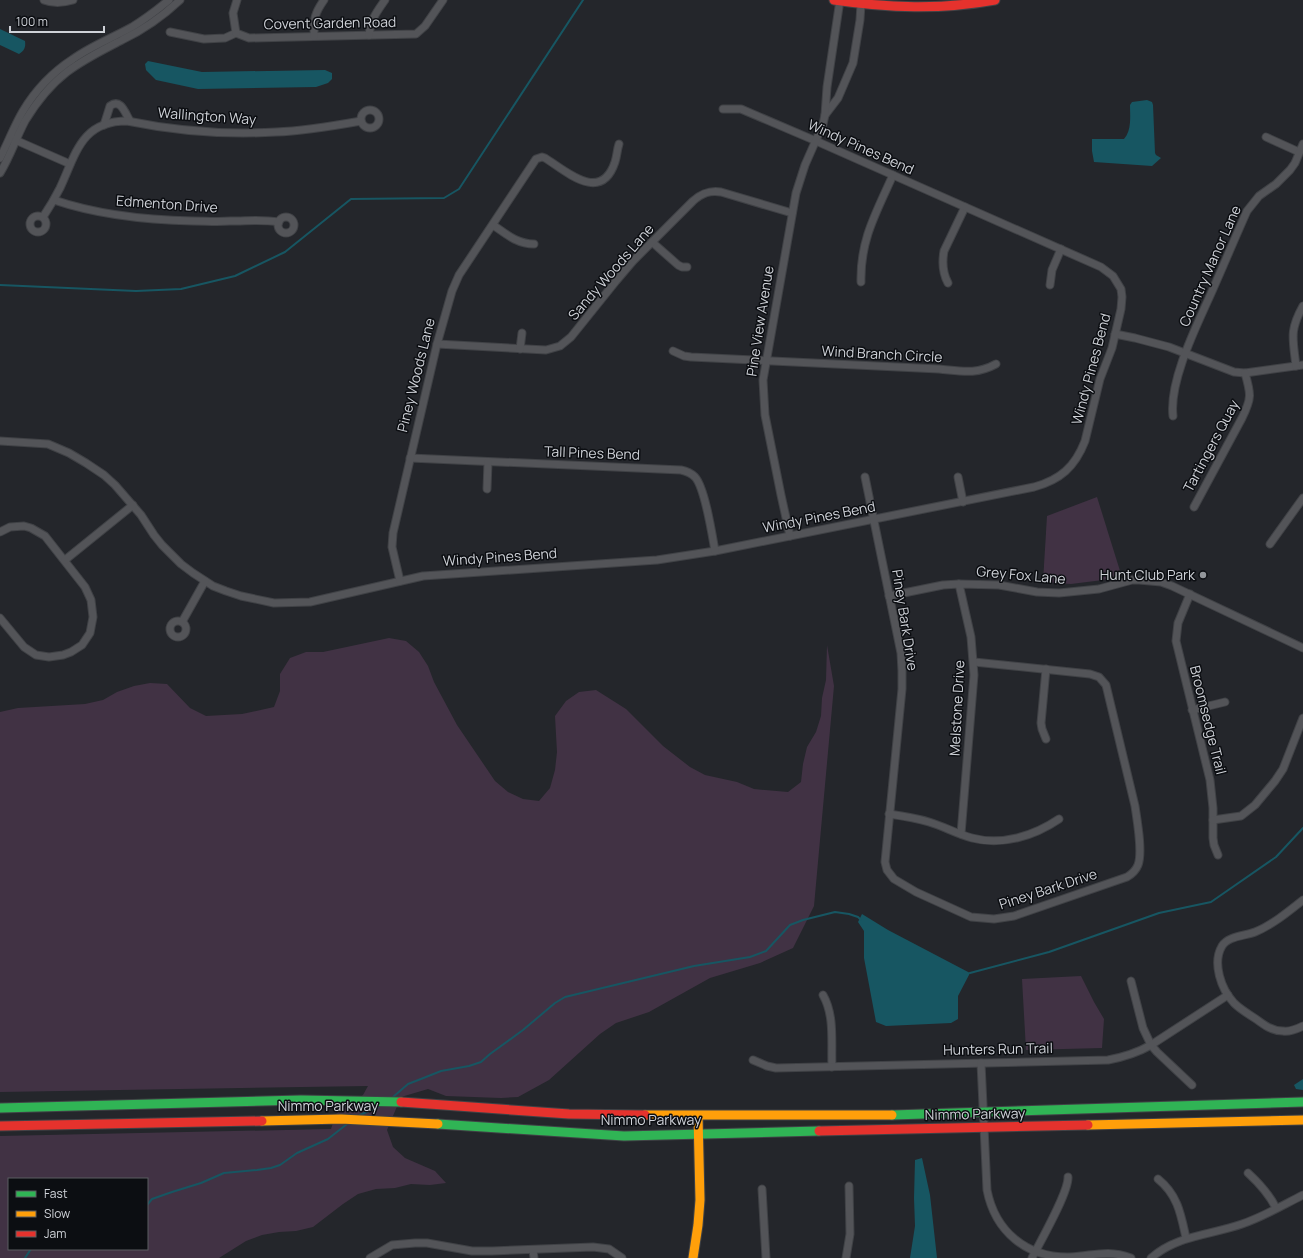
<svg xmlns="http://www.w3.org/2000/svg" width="1303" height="1258" viewBox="0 0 1303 1258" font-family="Manrope,sans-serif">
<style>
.green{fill:#413244;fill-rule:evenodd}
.water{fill:#175662}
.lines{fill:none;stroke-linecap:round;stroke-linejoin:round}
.stream{stroke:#175662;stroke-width:2}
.street-casing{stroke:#404246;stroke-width:9}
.fast-casing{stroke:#404246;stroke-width:11}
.slow-casing{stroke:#404246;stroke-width:11}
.jam-casing{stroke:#404246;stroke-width:11}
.street{stroke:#535458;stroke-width:7}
.fast{stroke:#30b455;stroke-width:9}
.slow{stroke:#ff9f0a;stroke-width:9}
.jam{stroke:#e5322d;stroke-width:9}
.poi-dot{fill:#93969b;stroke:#0c0e12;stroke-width:1.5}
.labels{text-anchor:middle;stroke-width:3;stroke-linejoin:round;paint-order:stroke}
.street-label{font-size:14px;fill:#cfd2d8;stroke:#0c0e12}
.poi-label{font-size:14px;fill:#cfd2d8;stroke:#0c0e12;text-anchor:end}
</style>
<rect width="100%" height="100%" fill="#24262b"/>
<g class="green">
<polygon points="1097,497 1121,574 1103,580 1071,584 1043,582 1047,516"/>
<path d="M 389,638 L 406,641 L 419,652 L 428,666 L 434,682 L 457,725 L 495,781 L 508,792 L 523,799 L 539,801 L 550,788 L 555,770 L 557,752 L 555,716 L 566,701 L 579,692 L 596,690 L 626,709 L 663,746 L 690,767 L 705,775 L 737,782 L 754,789 L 788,792 L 801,782 L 803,764 L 807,747 L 816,732 L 821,716 L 822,698 L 826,680 L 827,645 L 834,686 L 814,906 L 793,948 L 760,963 L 710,978 L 649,1012 L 616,1023 L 600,1034 L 549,1080 L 518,1097 L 501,1098 L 446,1096 L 428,1089 L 401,1097 L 387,1130 L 393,1147 L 405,1158 L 435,1171 L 446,1183 L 430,1185 L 411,1184 L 395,1188 L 376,1189 L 358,1194 L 343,1204 L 313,1227 L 296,1231 L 279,1232 L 262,1235 L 246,1241 L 219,1258 L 0,1258 L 0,1136 L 331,1129 L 336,1114 L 363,1095 L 368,1086 L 0,1092 L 0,712 L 18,708 L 85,704 L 103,700 L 117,692 L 134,686 L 150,683 L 167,684 L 190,708 L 206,716 L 242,714 L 274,707 L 280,691 L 280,674 L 290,658 L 306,652 L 323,652 ZM 9,1179 L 147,1179 L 147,1249 L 9,1249 Z"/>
<polygon points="1081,976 1094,1002 1104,1019 1102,1048 1026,1050 1022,979"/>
</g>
<g class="water">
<path d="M 0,29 L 25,41 C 26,47 24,51 19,54 L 0,45 Z"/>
<polygon points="148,61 202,72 325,70 332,73 332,79 328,83 316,87 198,89 156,80 146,70 145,64"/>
<path d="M 1147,100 L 1152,102 L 1153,105 L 1155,153 L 1156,155 L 1161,158 L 1152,166 L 1094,162 L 1092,151 L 1092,139 L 1124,139 C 1132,130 1130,116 1130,105 L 1132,102 Z"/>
<polygon points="862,914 888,930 970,973 958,996 958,1019 951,1023 886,1026 876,1022 864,958 864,931 858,922"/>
<polygon points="1303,1079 1303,1090 1296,1089 1294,1085"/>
<polygon points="922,1158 930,1195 937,1258 910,1258 915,1226 914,1198 915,1160"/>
</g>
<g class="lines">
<g class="stream">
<polyline points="0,285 136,291 181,289 235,276 285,252 351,199 444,198 459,189 583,0"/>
<polyline points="970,973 1049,952 1159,913 1211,902 1276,857 1303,828"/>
<polyline points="393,1097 408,1084 426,1077 441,1071 469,1066 481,1062 490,1054 523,1030 555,1003 565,997 694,966 750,957 766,951 790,925 803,920 835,912 849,914 858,917 861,920"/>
<polyline points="360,1115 378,1107"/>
<polyline points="147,1205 152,1199 172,1192 201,1183 224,1173 257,1170 271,1168 280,1165 297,1153 328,1139 347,1124"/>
<polyline points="25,1258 31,1249"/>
</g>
<g class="street-casing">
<g id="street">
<path d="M 44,0 C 54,4 63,3 73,0"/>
<polyline points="170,32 204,39 225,38 236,33"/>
<polyline points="236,33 249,38 416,34 425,26 443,0"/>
<polyline points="236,33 233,13 237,0"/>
<path d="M 369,35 C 371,19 376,13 385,0"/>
<path d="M 314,36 C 314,19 314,14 324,0"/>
<circle cx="370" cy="119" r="9"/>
<polyline points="825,115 838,98 853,63 860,20 861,4 859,0"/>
<path d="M 104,125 L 110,106 C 121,98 125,113 130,121"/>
<polyline points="1266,137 1299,152"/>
<polyline points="13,139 70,164"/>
<path d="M 0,158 C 8,143 14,126 23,111 C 35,91 53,72 73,59 C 91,46 112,38 132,27 C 145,19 157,10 169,0"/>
<path d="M 0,173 C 10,157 16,138 25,121 C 36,103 50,85 67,72 C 84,59 103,50 122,40 C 143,30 163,16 180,0"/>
<path d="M 54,200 C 98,215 147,220 193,221 C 205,221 218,222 230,221 C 248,221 261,219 279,222"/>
<circle cx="38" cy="224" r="8"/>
<path d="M 43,217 C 49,208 55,198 60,188 C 76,154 81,121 127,121 C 176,131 226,135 276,132 C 305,131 333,126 361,121"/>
<circle cx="286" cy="225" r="8"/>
<path d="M 493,225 C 506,234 517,244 534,244"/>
<polyline points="652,242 678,265 682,267 687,267"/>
<path d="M 861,282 C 860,240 876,213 893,175"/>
<path d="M 948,283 C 942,272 942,262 944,251 L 965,207"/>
<polyline points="1050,285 1052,270 1061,249"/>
<polyline points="1115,334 1135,338 1169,347 1234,372 1245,373 1303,365"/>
<path d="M 437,344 L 546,350 L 560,346 L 571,337 L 616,281 L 633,261 L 693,201 C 702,193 710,190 721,192 L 792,213"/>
<polyline points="520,349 522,333"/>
<path d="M 673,351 L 684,356 L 691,357 L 939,369 C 961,371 976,375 996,364"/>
<path d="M 1296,366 C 1293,339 1289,331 1303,306"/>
<path d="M 1173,416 C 1169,382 1195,329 1209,298 C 1222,269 1234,240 1247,211 L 1259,196 L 1276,184 L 1290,170 L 1295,163 L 1303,144"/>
<path d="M 0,441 L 48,444 L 69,453 L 86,463 L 104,475 L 115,485 L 141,515 L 154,535 L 162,545 L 181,564 L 193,573 L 213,586 L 226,591 L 241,596 L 274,603 L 310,602 L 423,576 L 657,560 L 715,551 L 1034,487 C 1060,480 1075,467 1085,441 L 1100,379 L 1112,348 L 1121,309 L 1122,297 L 1121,289 L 1113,276 L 1101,267 L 816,141 L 741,109 L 723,109"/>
<path d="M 410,458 L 681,470 C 686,471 691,473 695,477 C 705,488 712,534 715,551"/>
<path d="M 865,477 L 901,653 L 902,671 L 902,689 L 885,862 L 887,870 L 894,879 L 916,892 L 971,917 L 994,919 L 1014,916 L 1127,877 C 1132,874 1136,870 1138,865 C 1143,852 1137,820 1135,806 L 1106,685 L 1099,677 L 1090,674 L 974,662"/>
<polyline points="958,477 963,502"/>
<polyline points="487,489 488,462"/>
<path d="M 1194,507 L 1242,418 C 1252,398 1251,394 1245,373"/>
<polyline points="0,532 10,527 24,526 31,528 45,536 85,587 91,600 93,617 90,633 82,645 71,652 63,655 49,657 36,655 24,647 0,618"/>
<polyline points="790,536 781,495 765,415 763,380 796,193 805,165 823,124 825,115 827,87 840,0"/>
<polyline points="1270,544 1303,498"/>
<polyline points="65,560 133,505"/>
<path d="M 400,581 L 392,547 L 393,533 L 437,344 L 452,291 L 459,275 L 536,159 L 542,157 L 545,158 C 566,171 601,204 615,162 C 617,156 617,150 619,144"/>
<polyline points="959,584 971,637 974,675 961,834"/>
<polyline points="1190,594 1178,623 1176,641 1210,780 1213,808 1213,838 1214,845 1218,855"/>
<polyline points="889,596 943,585 959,584 999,585 1037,592 1059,593 1099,589 1132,580 1139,580 1161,582 1172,586 1303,648"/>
<circle cx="178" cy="629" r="8"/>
<polyline points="182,622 205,581"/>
<polyline points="1046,669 1041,723 1042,729 1046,739"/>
<polyline points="1192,710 1225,702"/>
<path d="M 889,814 C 903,816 916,818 929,822 C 943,826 957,834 972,838 C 1002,846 1034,836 1059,819"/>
<polyline points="1213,820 1241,816 1255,805 1275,781 1283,769 1303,718"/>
<path d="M 1303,900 C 1288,912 1272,925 1255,932 C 1245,936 1228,936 1222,946 C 1212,963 1221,989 1234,1003 C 1240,1009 1248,1014 1256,1019 C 1264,1025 1272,1031 1283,1031 C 1290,1032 1297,1029 1303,1026"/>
<polyline points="1131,981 1143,1028 1151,1045 1157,1052 1192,1085"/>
<path d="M 823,995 C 835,1016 831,1043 832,1067"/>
<path d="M 753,1060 L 767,1066 L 776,1068 L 1108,1060 C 1124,1057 1137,1053 1151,1045 L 1228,995"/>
<path d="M 981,1063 L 987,1190 C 995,1231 1026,1258 1070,1257 C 1094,1256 1106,1249 1131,1258"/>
<path d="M 1248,1173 C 1260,1184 1269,1194 1276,1208"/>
<path d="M 1158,1179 C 1178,1195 1181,1215 1186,1238"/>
<polyline points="762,1189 766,1258"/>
<polyline points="533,1250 534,1258"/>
<polyline points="370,1258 392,1245 415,1243 427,1243 472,1251 492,1251 593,1247 609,1249 622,1258"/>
<polyline points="846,1258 850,1234 849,1186"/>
<path d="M 1032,1258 C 1040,1242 1069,1192 1068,1177"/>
<path d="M 1151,1258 C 1177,1235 1211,1235 1242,1224 C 1263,1217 1283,1205 1303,1195"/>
</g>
</g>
<g class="fast-casing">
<g id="fast">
<polyline points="0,1108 301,1100 401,1102"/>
<polyline points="892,1115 1303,1102"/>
<polyline points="438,1124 624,1136 819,1131"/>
</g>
</g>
<g class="slow-casing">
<g id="slow">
<polyline points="645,1115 892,1115"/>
<polyline points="262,1121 341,1119 438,1124"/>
<polyline points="1088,1125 1303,1120"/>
<polyline points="693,1258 698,1225 700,1200 698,1116"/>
</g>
</g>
<g class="jam-casing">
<g id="jam">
<path d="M 834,0 C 889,8 940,10 995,0"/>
<polyline points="401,1102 569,1114 645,1115"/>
<polyline points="0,1126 262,1121"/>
<polyline points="819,1131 1088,1125"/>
</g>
</g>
<use href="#street" class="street"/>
<use href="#fast" class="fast"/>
<use href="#slow" class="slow"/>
<use href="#jam" class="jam"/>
</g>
<circle class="poi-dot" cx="1203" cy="575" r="4"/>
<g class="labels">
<g class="street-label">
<text transform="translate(330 23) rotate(-1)" y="5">Covent Garden Road</text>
<text transform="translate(207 116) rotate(4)" y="5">Wallington Way</text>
<text transform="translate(861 147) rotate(24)" y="5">Windy Pines Bend</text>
<text transform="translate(167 204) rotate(4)" y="5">Edmenton Drive</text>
<text transform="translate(1210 266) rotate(-66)" y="5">Country Manor Lane</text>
<text transform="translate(611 272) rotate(-49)" y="5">Sandy Woods Lane</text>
<text transform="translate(760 321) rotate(-81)" y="5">Pine View Avenue</text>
<text transform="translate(882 354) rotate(3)" y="5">Wind Branch Circle</text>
<text transform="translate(1091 369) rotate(-75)" y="5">Windy Pines Bend</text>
<text transform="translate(416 375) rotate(-76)" y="5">Piney Woods Lane</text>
<text transform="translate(1211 446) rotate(-62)" y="5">Tartingers Quay</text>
<text transform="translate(592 453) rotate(2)" y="5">Tall Pines Bend</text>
<text transform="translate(819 517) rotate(-11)" y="5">Windy Pines Bend</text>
<text transform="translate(500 557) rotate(-4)" y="5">Windy Pines Bend</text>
<text transform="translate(1021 575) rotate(5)" y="5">Grey Fox Lane</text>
<text transform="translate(905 620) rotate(81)" y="5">Piney Bark Drive</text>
<text transform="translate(957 708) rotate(-87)" y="5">Melstone Drive</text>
<text transform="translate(1208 720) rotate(76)" y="5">Broomsedge Trail</text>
<text transform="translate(1048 889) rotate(-18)" y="5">Piney Bark Drive</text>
<text transform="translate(998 1049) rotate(-1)" y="5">Hunters Run Trail</text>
<text x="328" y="1111">Nimmo Parkway</text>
<text transform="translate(975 1114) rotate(-1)" y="5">Nimmo Parkway</text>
<text x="651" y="1125">Nimmo Parkway</text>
</g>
<g class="poi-label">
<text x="1195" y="580">Hunt Club Park</text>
</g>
</g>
<rect x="8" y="1178" width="140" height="72" fill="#0c0e12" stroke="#5a5c61"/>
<rect x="16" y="1191" width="20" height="6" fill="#30b455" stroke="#5a5c61"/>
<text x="44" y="1198" font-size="12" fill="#cfd2d8">Fast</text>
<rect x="16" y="1211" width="20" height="6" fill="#ff9f0a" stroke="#5a5c61"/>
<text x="44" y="1218" font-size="12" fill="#cfd2d8">Slow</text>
<rect x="16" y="1231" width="20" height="6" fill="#e5322d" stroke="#5a5c61"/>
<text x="44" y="1238" font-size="12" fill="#cfd2d8">Jam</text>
<path d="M10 26v6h94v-6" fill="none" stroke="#cfd2d8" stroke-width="2"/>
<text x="16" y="26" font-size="12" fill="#cfd2d8" stroke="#0c0e12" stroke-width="3" paint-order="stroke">100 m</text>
</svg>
